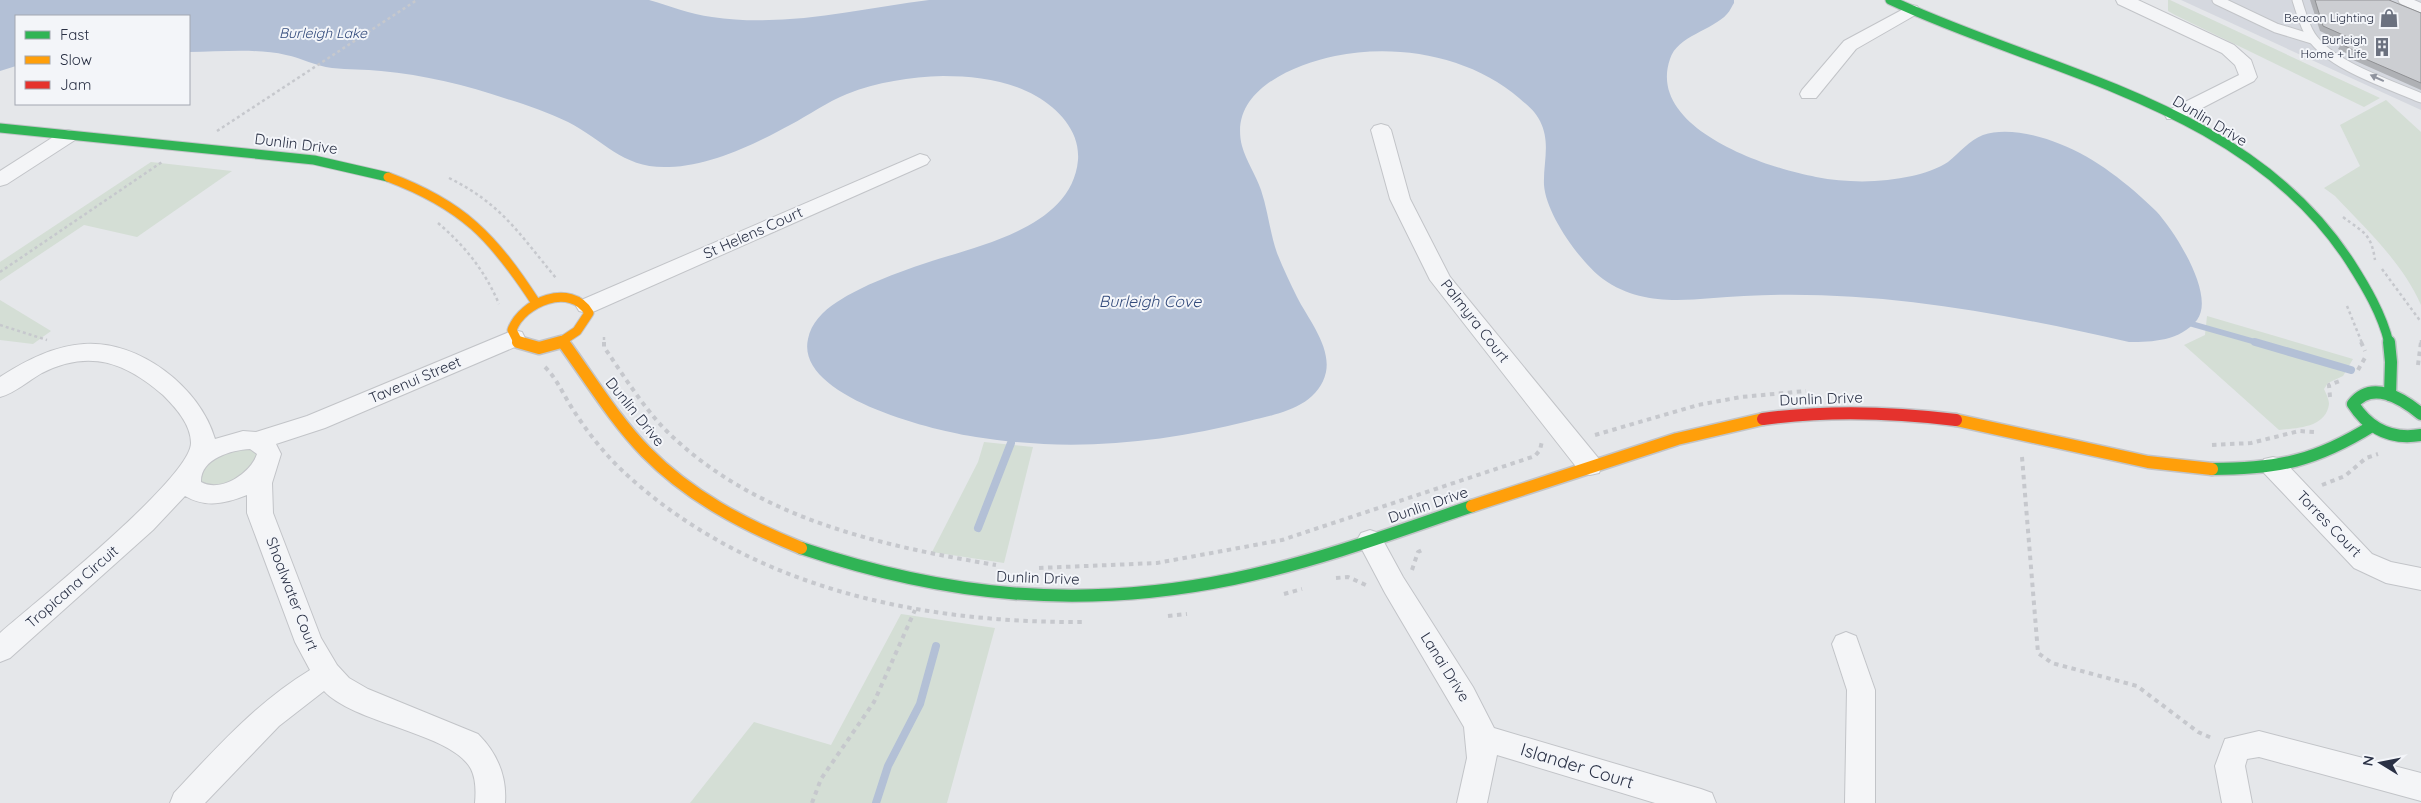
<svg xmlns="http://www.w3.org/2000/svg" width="2421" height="803" viewBox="0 0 2421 803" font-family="Quicksand,sans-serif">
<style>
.built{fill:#d5d8df}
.green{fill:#d4ded5}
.water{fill:#b3c0d6}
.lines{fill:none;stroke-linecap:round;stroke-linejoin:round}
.stream-far1{stroke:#b3c0d6;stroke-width:5.5}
.stream{stroke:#b3c0d6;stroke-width:8}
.lane-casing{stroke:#c2c4c8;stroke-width:11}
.street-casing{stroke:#c2c4c8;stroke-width:2}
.fast-far1-casing{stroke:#c2c4c8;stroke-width:11}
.fast-casing{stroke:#c2c4c8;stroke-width:15}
.slow-far1-casing{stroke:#c2c4c8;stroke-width:11}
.slow-casing{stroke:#c2c4c8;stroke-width:15}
.jam-casing{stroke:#c2c4c8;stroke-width:15}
.path-far1{stroke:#c6c8cd;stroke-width:2.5;stroke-dasharray:3 3;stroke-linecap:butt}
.path{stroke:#c6c8cd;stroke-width:4;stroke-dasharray:4.5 4.5;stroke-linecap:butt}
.lane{stroke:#f4f5f7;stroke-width:9}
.street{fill:#f4f5f7;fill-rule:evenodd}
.fast-far1{stroke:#30b455;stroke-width:9}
.fast{stroke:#30b455;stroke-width:12}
.slow-far1{stroke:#ff9f0a;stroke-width:9}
.slow{stroke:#ff9f0a;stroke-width:12}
.jam{stroke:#e5322d;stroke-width:12}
.wall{fill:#afb1b5}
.building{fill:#ccced2;stroke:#8f9093}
.oneway{fill:#8f939e}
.labels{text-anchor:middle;stroke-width:4;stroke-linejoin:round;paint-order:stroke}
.far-poi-label{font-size:12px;fill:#2a3145;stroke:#f3f5f9;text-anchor:end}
.far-water-label{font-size:14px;font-style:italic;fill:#324a7b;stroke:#f3f5f9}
.street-label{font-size:15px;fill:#2a3145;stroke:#f3f5f9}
.water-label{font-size:16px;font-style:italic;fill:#324a7b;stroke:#f3f5f9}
.near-street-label{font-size:18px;fill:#2a3145;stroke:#f3f5f9}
</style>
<rect width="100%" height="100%" fill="#e5e7ea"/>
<polygon class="built" points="2181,0 2421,0 2421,110"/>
<g class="green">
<polygon points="2168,0 2170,0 2380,98 2364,107 2175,15 2168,11"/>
<path d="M 2386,100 L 2421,132 L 2421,305 C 2402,262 2367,230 2335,196 L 2324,188 L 2360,166 L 2340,125 Z"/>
<polygon points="151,162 232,171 137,237 84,225 0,281 0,262"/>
<polygon points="0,300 51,331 33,344 0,340"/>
<path d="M 2207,316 L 2353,359 L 2343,376 L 2328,383 L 2324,389 C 2326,393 2329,400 2329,404 C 2326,428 2297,428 2279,430 L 2184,345 L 2205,335 Z"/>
<polygon points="984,442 1033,447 1004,563 932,552 978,462"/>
<polygon points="249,447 260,455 257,468 220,489 198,482 199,470 212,456"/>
<polygon points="901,614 995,628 947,803 690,803 754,722 831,745"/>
</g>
<path class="water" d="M 0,0 L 649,0 C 670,6 690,14 712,17 C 784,28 858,9 929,0 L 1734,0 L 1734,3 C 1732,6 1730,11 1727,14 C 1713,30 1677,36 1670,59 C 1646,128 1767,168 1816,177 C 1847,183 1881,183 1912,176 C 1923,174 1939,168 1948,162 C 1959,153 1970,140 1983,135 C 2006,127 2038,135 2060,144 C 2096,158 2128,184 2156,211 C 2174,230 2216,295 2197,320 C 2180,341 2153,342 2129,342 C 2001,313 1876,289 1744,296 C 1695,298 1646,310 1603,279 C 1580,262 1546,214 1544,185 C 1543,163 1551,143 1540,121 C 1534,110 1528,106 1519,98 C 1471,56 1396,43 1335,56 C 1293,65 1228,91 1242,146 C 1246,161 1256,175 1261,190 C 1268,211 1270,233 1277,253 C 1283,268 1290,283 1297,297 C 1308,319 1331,346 1326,372 C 1318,407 1278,414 1249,421 C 1158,444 1068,452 976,437 C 934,431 795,397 808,339 C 811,323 823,311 837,302 C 863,285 896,273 926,263 C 977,246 1072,228 1078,160 C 1080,132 1060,110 1036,96 C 1008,80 975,76 943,76 C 910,77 877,82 847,94 C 827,102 809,115 790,125 C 755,144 710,166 669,167 C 623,169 605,141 568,122 C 549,113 527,105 507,99 C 466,85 424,75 381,71 C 365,69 348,70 332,68 C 315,66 302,58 286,55 C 257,48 219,52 189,52 L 189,16 L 16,16 L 16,66 L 0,71 Z"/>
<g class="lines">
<polyline class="stream-far1" points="2192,324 2259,343"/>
<g class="stream">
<polyline points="2255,342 2351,370"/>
<polyline points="978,528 1011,443"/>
<polyline points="876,803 888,766 920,704 936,646"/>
</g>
<g class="lane-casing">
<g id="lane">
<polyline points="2217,0 2276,28 2312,39"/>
<path d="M 2297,0 C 2301,12 2304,25 2311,36 C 2331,66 2389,84 2421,98"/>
<polyline points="2403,0 2421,8"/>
</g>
</g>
<g class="street-casing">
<g id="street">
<polygon points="2116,0 2138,0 2234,45 2251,60 2257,77 2254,81 2181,119 2167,119 2165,115 2167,111 2239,75 2235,65 2222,53 2118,4"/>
<polygon points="1911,5 1917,6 1920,10 1917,14 1856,49 1816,98 1802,98 1800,94 1802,90 1844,41"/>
<polygon points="1381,124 1388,126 1391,130 1410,199 1450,277 1599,459 1602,466 1599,473 1590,475 1581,473 1430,280 1390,199 1371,130 1374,126"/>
<polygon points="68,130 75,132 78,136 75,140 7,184 0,186 0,171 61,132"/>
<polygon points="920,154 927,156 930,160 927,164 595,311 587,313 579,311 576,306 579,301"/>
<path d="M 514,330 L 522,332 L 525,338 L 522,344 L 325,428 L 276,444 L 281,454 L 272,483 L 273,513 L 321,638 L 337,665 L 349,678 L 368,689 L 478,734 C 497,753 507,776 505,803 L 475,803 C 476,792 476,779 471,769 C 452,733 355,724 324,691 L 279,726 L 205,803 L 170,803 L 174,793 C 216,748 257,702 310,670 L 295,642 L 247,513 L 247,495 C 224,504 206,508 185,496 L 153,530 L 10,658 L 0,662 L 0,633 C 33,604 191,478 191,443 C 191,424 175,407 163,395 C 125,362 89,349 42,373 C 28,381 15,393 0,397 L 0,377 L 3,375 C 27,360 54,346 84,344 C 139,340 200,387 215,439 L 243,431 L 256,432 L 307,416 ZM 250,449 L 257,454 C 251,473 221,493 201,482 C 200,459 231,450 250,449 Z"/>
<polygon points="2273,457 2282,459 2372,554 2391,562 2421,568 2421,590 2386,583 2354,568 2264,473 2261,466 2264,459"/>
<polygon points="1370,530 1379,533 1403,577 1473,687 1494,728 1701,789 1712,793 1716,803 1655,803 1497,755 1487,803 1457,803 1467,758 1464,727 1385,593 1357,540 1361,533"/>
<polygon points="1846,632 1856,636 1875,690 1875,803 1845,803 1847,690 1832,644 1836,636"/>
<polygon points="2259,731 2421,773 2421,801 2259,757 2247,759 2245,766 2252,803 2222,803 2215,766 2225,739"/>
</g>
</g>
<g class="fast-far1-casing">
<g id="fast-far1">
<path d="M 1890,0 C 2048,74 2248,104 2350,262 C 2366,287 2382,314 2389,343"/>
<polyline points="0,128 314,160 388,177"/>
</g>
</g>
<g class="fast-casing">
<g id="fast">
<polyline points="2389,342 2391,362 2390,395"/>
<path d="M 2421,414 C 2402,398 2372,380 2353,404 C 2369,429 2392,440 2421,435"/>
<path d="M 2212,469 C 2278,469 2316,461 2372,426"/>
<path d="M 801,548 C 947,597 1081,610 1233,579 C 1315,562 1394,533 1472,506"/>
</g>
</g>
<g class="slow-far1-casing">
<g id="slow-far1">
<path d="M 388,177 C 463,205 493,237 536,303"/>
<path d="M 521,343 L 518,342 L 512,330 C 522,302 571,282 589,313 L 577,331 L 559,343"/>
</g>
</g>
<g class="slow-casing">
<g id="slow">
<polyline points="518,342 539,348 561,342"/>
<path d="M 563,342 C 590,379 614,419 646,452 C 689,496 744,525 801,548"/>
<polyline points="1956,420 2148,462 2212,469"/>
<polyline points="1472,506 1677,439 1763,419"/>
</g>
</g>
<g class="jam-casing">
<path id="jam" d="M 1763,419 C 1828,410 1891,412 1956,420"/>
</g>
<g class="path-far1">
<polyline points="217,131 417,0"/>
<path d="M 449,178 C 502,204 520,235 556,278"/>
<path d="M 2343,217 C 2364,233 2371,233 2375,260"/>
<path d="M 438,223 C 465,246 485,271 499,304"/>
<polyline points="2382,269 2421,322"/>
<polyline points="0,272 162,162"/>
<polyline points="2347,306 2362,343"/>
<polyline points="0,325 47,340"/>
<polyline points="604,337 604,343"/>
<polyline points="2421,343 2421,340"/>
</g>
<g class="path">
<path d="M 604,342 L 604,347 C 626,379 647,414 676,440 C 764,520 882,546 996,565"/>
<polyline points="2361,342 2365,351"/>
<polyline points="2418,365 2421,342"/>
<path d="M 545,367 C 557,379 563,394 572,408 C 587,432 606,456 627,475 C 751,588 919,623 1082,622"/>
<polyline points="2358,370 2366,356"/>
<polyline points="2330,397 2329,385 2340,381"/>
<polyline points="1595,435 1698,405 1741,397 1806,391"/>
<polyline points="2212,445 2251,443 2299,431 2314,432"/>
<polyline points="2022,457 2038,653 2052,663 2137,686 2198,732 2214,739"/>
<polyline points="2322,485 2345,476 2366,458 2378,454"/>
<polyline points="1039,568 1157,563 1282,540 1535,456 1540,450 1542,441"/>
<polyline points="1412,570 1418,552 1424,549"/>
<polyline points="1336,578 1348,577 1368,586"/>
<polyline points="1284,594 1302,589"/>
<polyline points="1168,616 1187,614"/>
<polyline points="812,803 821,779 874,702 915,610"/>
</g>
<use href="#lane" class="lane"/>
<use href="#street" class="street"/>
<use href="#fast-far1" class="fast-far1"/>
<use href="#fast" class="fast"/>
<use href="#slow-far1" class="slow-far1"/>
<use href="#slow" class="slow"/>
<use href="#jam" class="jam"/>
</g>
<polygon class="wall" points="2310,0 2389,0 2421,13 2421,90 2351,59 2352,56 2338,49 2341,44 2345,43 2320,31"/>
<polygon class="building" points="2315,0 2389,0 2421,13 2421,83 2354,54 2357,52 2341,44 2352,39 2323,26"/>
<defs><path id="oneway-solid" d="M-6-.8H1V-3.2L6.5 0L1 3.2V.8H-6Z" transform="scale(1.25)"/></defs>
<use class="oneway" href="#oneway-solid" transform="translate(2377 78) rotate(-155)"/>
<defs>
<g id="shop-bare" transform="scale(1.5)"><path d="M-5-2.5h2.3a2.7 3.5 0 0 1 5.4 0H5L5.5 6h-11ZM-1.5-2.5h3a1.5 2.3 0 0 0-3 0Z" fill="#6b717f" stroke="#f3f5f9" stroke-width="2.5" paint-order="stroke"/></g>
<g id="building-bare" transform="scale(1.5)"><path d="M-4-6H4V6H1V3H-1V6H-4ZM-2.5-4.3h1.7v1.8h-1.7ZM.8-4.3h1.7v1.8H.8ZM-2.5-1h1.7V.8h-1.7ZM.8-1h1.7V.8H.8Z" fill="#6b717f" stroke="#f3f5f9" stroke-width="2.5" paint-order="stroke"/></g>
</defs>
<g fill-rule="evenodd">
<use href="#shop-bare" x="2389" y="18"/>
<use href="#building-bare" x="2382" y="47"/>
</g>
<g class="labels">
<g class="far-poi-label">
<text x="2374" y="22">Beacon Lighting</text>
<text x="2367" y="44">Burleigh<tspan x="2367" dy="14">Home + Life</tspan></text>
</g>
<g class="far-water-label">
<text x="323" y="38">Burleigh Lake</text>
</g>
<g class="street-label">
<text transform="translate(2210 121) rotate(31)" y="5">Dunlin Drive</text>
<text transform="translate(296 144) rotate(7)" y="5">Dunlin Drive</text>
<text transform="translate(753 233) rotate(-24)" y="5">St Helens Court</text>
<text transform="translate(1475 321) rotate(52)" y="5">Palmyra Court</text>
<text transform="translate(415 380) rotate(-23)" y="5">Tavenui Street</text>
<text transform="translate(1821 399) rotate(-2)" y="5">Dunlin Drive</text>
<text transform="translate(635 412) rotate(51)" y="5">Dunlin Drive</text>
<text transform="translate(1428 505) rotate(-19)" y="5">Dunlin Drive</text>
<text transform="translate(2329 524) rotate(46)" y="5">Torres Court</text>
<text transform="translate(1038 578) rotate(2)" y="5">Dunlin Drive</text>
<text transform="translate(72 587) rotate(-41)" y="5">Tropicana Circuit</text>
<text transform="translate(292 594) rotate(69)" y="5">Shoalwater Court</text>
<text transform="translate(1445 667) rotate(58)" y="5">Lanai Drive</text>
</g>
<g class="water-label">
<text x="1150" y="307">Burleigh Cove</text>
</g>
<g class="near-street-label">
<text transform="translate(1577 766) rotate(17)" y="6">Islander Court</text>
</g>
</g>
<rect x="15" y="15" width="175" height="90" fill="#f3f5f9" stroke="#a3a7b1"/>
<rect x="25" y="31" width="25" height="8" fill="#30b455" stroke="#a3a7b1"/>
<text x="60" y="40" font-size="15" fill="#2a3145">Fast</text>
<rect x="25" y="56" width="25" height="8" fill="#ff9f0a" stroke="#a3a7b1"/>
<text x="60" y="65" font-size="15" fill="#2a3145">Slow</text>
<rect x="25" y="81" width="25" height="8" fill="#e5322d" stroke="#a3a7b1"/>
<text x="60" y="90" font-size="15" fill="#2a3145">Jam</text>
<g transform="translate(2381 763) rotate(280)" stroke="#f3f5f9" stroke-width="4" paint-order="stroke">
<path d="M0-4L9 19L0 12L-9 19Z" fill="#2a3145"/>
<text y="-8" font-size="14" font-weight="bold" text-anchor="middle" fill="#2a3145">N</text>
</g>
</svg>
